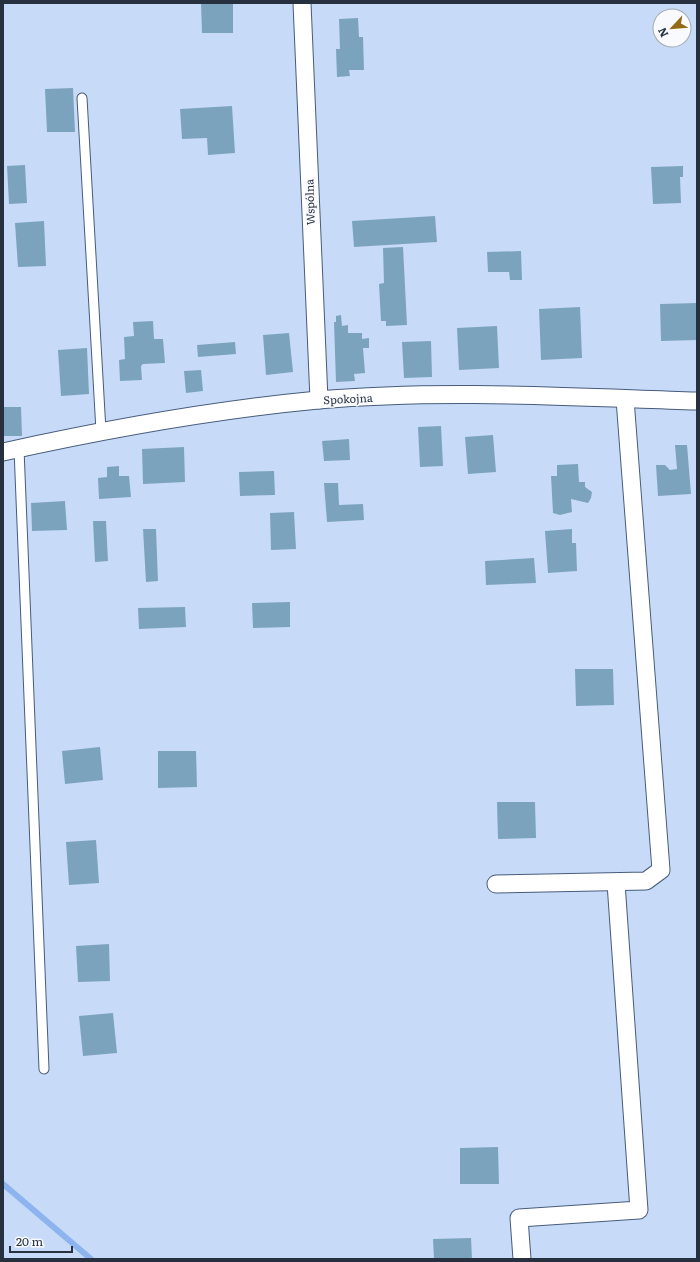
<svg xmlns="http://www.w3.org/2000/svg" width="700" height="1262" viewBox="0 0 700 1262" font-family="Literata,serif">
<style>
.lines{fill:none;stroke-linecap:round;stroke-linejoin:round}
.stream{stroke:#8db4ef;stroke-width:6}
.building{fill:#7ca3bd}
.service-casing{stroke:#475c7c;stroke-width:11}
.minor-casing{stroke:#475c7c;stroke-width:19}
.service{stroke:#fff;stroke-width:9}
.minor{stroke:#fff;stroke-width:17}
.labels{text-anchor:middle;stroke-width:3;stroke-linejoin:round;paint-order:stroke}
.street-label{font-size:11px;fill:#27303e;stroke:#f8fafe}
</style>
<rect width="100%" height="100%" fill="#c7dbf8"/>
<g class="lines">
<polyline class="stream" points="3,1184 91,1259"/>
</g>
<g class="building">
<polygon points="201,3 233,3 233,33 202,33"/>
<polygon points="358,18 359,37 363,37 364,70 349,70 350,76 337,77 336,49 340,49 339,19"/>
<polygon points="73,88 75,132 47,132 45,89"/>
<polygon points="232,106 235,153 208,155 207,138 182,139 180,109"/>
<polygon points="25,165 27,203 9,204 7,166"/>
<polygon points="683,166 683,177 680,177 681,203 653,204 651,167"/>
<polygon points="435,216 437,242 354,247 352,221"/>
<polygon points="44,221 46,266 18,267 15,223"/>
<polygon points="403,247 407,325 386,326 386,321 381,321 379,284 384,283 383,248"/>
<polygon points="521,251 522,280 510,280 509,272 488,272 487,252"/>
<polygon points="697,303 697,340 661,341 660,304"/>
<polygon points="580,307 582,358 541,360 539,309"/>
<polygon points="341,315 342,326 348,325 348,333 362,333 362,339 369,338 369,348 363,348 365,373 354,374 355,381 336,382 334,322 336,322 336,316"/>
<polygon points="153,321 154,339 163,339 165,363 143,364 141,366 142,380 120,381 119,360 125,359 124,337 134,336 133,322"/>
<polygon points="497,326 499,368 459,370 457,328"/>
<polygon points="289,333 293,372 266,375 263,335"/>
<polygon points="431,341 432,377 404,378 402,342"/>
<polygon points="235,342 236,354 198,357 197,345"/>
<polygon points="87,348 89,394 61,396 58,350"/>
<polygon points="201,370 203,391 186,393 184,371"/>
<polygon points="3,407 21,407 22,436 3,436"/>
<polygon points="441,426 443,466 420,467 418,427"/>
<polygon points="493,435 496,472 468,474 465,437"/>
<polygon points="349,439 350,460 324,461 322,441"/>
<polygon points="675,445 687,445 691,494 658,496 656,465 665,465 670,470 677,469"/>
<polygon points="184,447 185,482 143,484 142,449"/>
<polygon points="578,464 579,482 585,482 585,487 592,492 591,498 588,503 571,499 572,512 560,515 553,513 551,476 557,476 557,465"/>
<polygon points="119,466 119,476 129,476 131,497 99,499 98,478 107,477 107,467"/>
<polygon points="274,471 275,495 240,496 239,472"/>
<polygon points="324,483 338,483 339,505 363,504 364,520 327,522"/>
<polygon points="65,501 67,530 32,531 31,503"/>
<polygon points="294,512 296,549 271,550 270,513"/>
<polygon points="93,521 106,521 108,561 95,562"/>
<polygon points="143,529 156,529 158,581 146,582"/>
<polygon points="572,529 572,543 576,543 577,571 548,573 545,531"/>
<polygon points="534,558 536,583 486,585 485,561"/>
<polygon points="290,602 290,627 253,628 252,603"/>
<polygon points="185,607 186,627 139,629 138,608"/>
<polygon points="575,669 613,669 614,705 576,706"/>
<polygon points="100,747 103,780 65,784 62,751"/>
<polygon points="158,751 196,751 197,787 158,788"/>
<polygon points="497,802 535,802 536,838 498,839"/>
<polygon points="96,840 99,883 69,885 66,842"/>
<polygon points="109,944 110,981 78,982 76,946"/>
<polygon points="113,1013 117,1053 83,1056 79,1016"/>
<polygon points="498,1147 499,1184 460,1184 460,1148"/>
<polygon points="471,1238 472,1259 434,1259 433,1239"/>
</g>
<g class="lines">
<g class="service-casing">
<g id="service">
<polyline points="82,98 101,431"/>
<polyline points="19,449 44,1069"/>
</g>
</g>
<g class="minor-casing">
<g id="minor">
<polyline points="302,3 319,400"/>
<path d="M 3,452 C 107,429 212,410 318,400 C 444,389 571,397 697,401"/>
<polyline points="496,884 646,881 661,870 625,399"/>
<polyline points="522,1259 519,1218 639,1210 616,883"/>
</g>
</g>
<use href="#service" class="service"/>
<use href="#minor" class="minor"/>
</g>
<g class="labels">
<g class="street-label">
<text transform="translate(310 202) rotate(-92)" y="4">Wspólna</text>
<text transform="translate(348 399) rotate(-3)" y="4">Spokojna</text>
</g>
</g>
<rect width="700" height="1262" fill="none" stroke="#27303e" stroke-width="8"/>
<g transform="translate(672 28) rotate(244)"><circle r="19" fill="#f8fafe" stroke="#a4a9b1"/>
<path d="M0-3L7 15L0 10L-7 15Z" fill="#946914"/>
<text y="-6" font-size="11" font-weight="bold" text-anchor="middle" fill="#27303e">N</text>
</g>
<path d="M10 1246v6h62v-6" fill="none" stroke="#27303e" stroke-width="2"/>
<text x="16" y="1246" font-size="12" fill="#27303e" stroke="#f8fafe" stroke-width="3" paint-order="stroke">20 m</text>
</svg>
